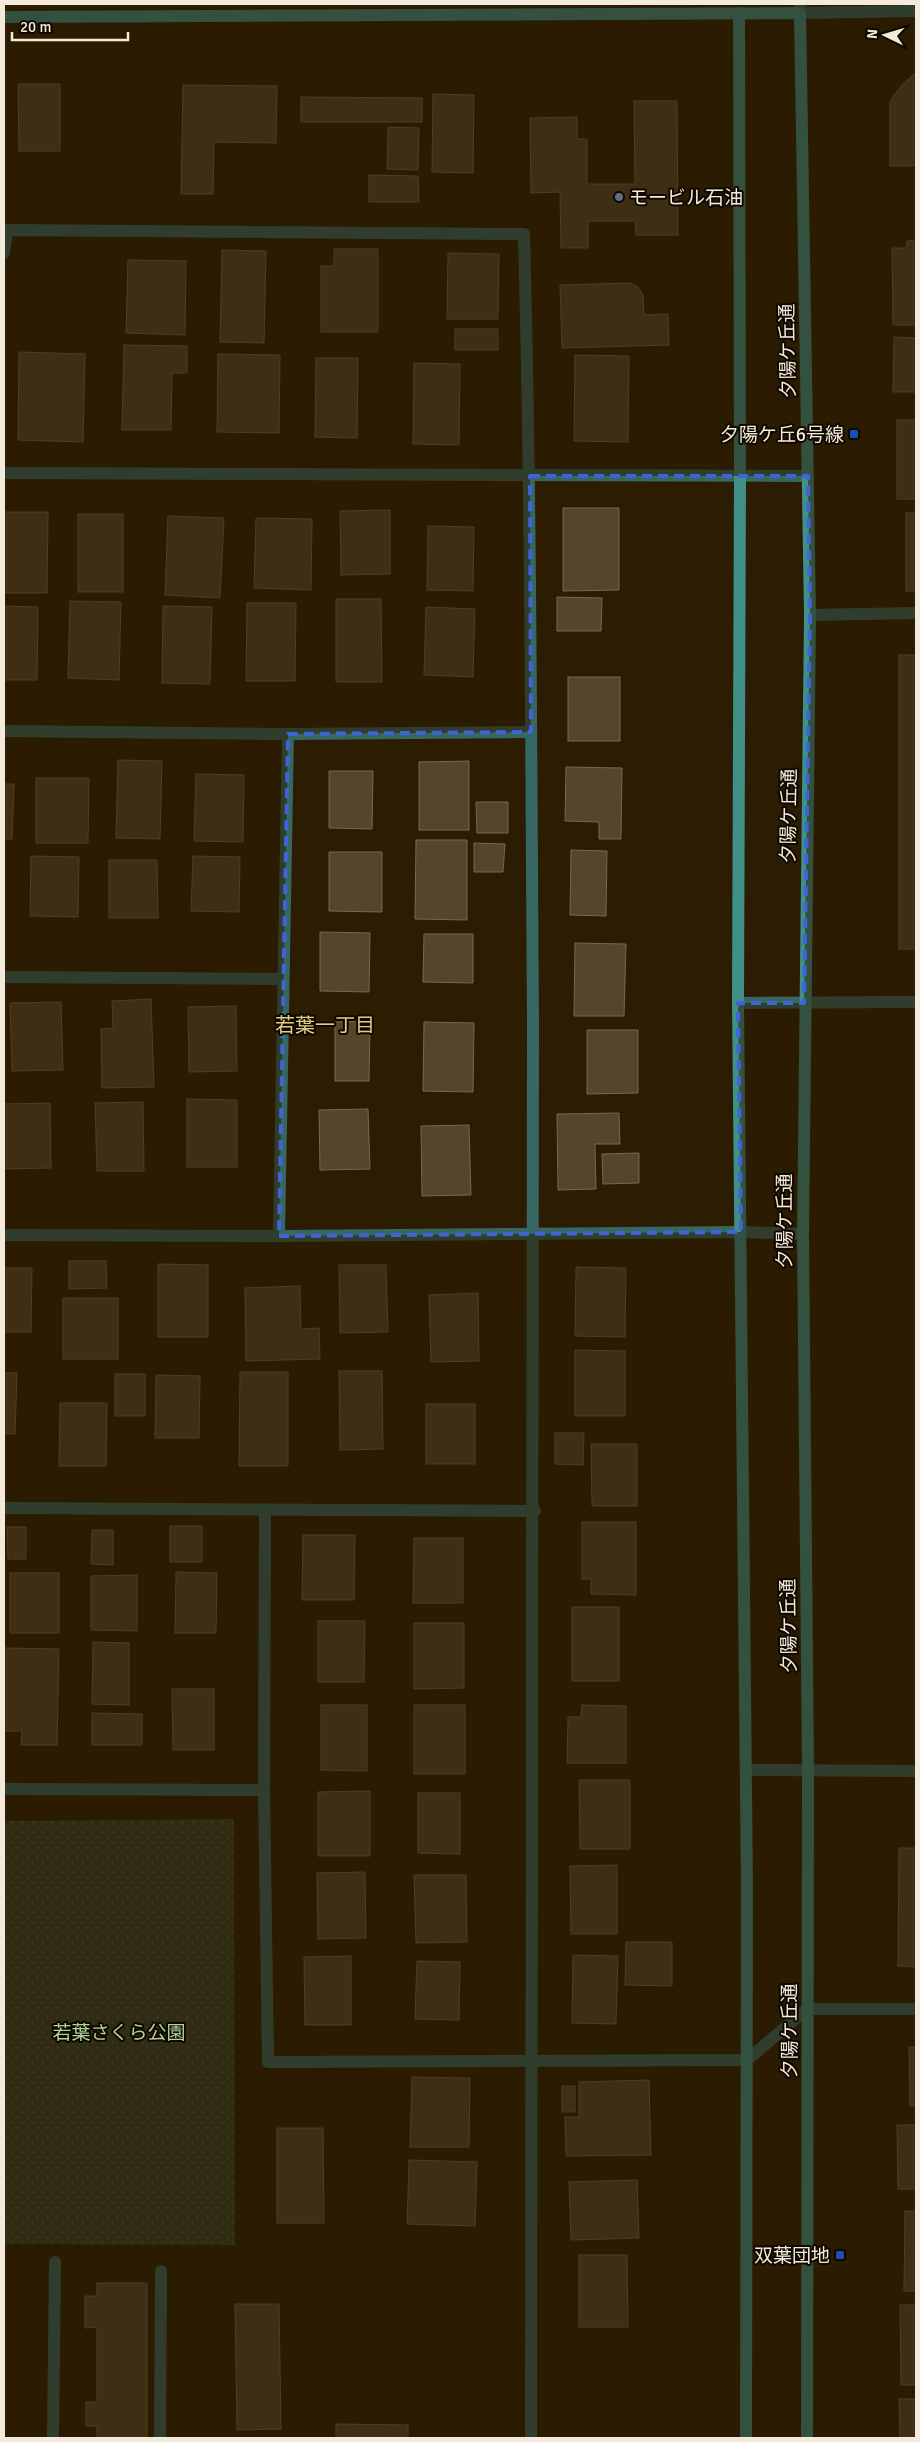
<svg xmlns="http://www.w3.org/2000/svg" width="920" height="2442" viewBox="0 0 920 2442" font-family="Signika,'Noto Sans JP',sans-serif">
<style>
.park{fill:url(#park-dots)}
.building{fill:#55452b;stroke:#79684d}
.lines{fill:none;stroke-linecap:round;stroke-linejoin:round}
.service{stroke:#376763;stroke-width:12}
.minor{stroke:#376763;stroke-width:12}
.tertiary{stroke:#376763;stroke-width:12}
.secondary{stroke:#3f9089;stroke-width:12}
.marked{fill:none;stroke:#3d65d8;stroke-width:4;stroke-dasharray:10 6;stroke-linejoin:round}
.service-dot{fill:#5c6f8a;stroke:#0e0801;stroke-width:2}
.transit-dot{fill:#1a4fb4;stroke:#0e0801;stroke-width:2}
.labels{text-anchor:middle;stroke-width:4;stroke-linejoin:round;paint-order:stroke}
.poi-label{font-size:19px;fill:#f4eadb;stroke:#0e0801;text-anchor:end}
.street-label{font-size:19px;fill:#f4eadb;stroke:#0e0801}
.park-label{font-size:19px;fill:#b1d398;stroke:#0e0801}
.neighbourhood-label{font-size:20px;fill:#e5cd80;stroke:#0e0801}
</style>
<defs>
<pattern id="park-dots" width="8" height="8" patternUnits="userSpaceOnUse" patternTransform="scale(1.25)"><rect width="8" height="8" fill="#35402c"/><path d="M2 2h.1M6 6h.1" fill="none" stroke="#535c4a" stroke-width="1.8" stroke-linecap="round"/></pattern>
</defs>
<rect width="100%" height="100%" fill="#2b1c02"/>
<polygon class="park" points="234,1819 235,2245 4,2244 4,1821"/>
<g class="building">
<polygon points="916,72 916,166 890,166 890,101 901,86"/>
<polygon points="18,84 60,84 60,151 19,151"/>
<polygon points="183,85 277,86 276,143 214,142 213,194 181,194"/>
<polygon points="433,94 474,95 473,173 432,172"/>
<polygon points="301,97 422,98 422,122 301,122"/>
<polygon points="634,101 677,101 678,235 636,235 635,221 588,221 588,248 561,248 560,192 531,193 530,118 577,117 577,139 587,139 587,184 635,184"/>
<polygon points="388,127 419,128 418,170 387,169"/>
<polygon points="369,175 418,176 419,202 369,202"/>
<polygon points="916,240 916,325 893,325 892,248 906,248 907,241"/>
<polygon points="334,249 378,249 378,332 321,332 321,266 334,266"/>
<polygon points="222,250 266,251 264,343 220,342"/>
<polygon points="448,253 499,254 498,319 447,319"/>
<polygon points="128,260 186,261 185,335 126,333"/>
<polygon points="629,283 638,287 643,295 644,315 668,314 669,345 562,348 560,285"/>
<rect x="455" y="329" width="43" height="21"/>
<polygon points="894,337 916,338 916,392 893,392"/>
<polygon points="124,345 187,346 187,373 172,373 171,430 122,430"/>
<polygon points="19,352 85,354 83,442 18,440"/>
<polygon points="218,354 280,355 279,433 217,432"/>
<polygon points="575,355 629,356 628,442 574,441"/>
<polygon points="316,358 358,358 357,438 315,437"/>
<polygon points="414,363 460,364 459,445 413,444"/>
<rect x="897" y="420" width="19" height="79"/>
<polygon points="563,508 619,508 619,590 563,591"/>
<polygon points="390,510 390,574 341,575 340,511"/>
<polygon points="4,512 48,512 47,593 4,593"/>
<rect x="906" y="513" width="10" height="78"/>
<rect x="78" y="514" width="45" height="78"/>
<polygon points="168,516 224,518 220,598 165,595"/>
<polygon points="256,518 312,519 311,590 254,588"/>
<polygon points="428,526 474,527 473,591 427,590"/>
<polygon points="557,597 602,598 601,631 557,631"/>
<polygon points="336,599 381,599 382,682 336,682"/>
<polygon points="70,601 121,602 119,680 68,678"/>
<polygon points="247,603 296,603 295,681 246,681"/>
<polygon points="4,606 38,607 37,680 4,680"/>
<polygon points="163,606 212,607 210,684 162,683"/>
<polygon points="426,607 475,609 473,677 424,675"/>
<rect x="899" y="655" width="17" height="294"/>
<rect x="568" y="677" width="52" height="64"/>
<polygon points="118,760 162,761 160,839 116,838"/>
<polygon points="469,761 469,830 419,830 419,762"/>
<polygon points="566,767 622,768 621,839 599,839 599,822 565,821"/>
<polygon points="329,771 373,771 372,829 329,828"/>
<polygon points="196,774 244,775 243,842 194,841"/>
<polygon points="36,778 89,778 88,843 36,843"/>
<polygon points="4,784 14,784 12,839 4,839"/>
<polygon points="476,802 508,802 508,833 477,833"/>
<polygon points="416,840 467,840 467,920 415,919"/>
<polygon points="474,843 505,844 503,872 474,872"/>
<polygon points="571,850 607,851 606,916 570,915"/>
<polygon points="329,852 382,852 382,912 329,911"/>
<polygon points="31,856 79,857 78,917 30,916"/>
<polygon points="193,856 240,857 239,912 191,911"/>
<polygon points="109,860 157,860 158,918 109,918"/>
<polygon points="320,932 370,933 369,992 320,991"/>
<polygon points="424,934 473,934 473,983 423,982"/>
<polygon points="575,943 626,944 624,1016 574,1016"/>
<polygon points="151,999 154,1087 102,1088 101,1029 113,1028 112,1001"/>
<polygon points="61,1002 63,1070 12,1071 10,1003"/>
<polygon points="236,1006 237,1071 189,1072 188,1007"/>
<polygon points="370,1021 369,1081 335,1081 335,1022"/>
<polygon points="424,1022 474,1023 473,1092 423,1091"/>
<polygon points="587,1030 638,1030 638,1093 587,1094"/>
<polygon points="187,1099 237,1100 237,1167 187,1167"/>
<polygon points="143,1102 144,1171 97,1171 95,1103"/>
<polygon points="50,1103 51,1168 4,1169 4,1104"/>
<polygon points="368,1109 370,1169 320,1170 319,1110"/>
<polygon points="619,1113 620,1144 595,1144 596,1189 558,1190 557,1114"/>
<polygon points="469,1125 471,1195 422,1196 421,1126"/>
<polygon points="639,1153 639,1183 603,1184 602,1154"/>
<polygon points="69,1261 106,1261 107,1288 69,1289"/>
<polygon points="158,1264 208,1265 208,1337 158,1337"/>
<polygon points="339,1265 386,1265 388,1332 340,1333"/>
<polygon points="576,1267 626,1268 625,1337 575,1336"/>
<polygon points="4,1268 32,1268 31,1332 4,1332"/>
<polygon points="300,1286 301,1329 319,1328 320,1359 246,1361 245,1288"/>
<polygon points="478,1293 479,1361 431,1362 429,1295"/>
<rect x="63" y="1298" width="55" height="61"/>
<polygon points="575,1350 625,1351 625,1416 575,1416"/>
<polygon points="339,1371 382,1371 383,1449 340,1450"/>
<polygon points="240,1372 288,1372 288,1466 239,1466"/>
<polygon points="4,1373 17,1373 15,1434 4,1434"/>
<rect x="115" y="1374" width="30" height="42"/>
<polygon points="156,1375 200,1376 199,1438 155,1438"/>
<polygon points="60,1403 107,1403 106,1466 59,1466"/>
<rect x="426" y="1404" width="49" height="60"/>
<polygon points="555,1433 584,1433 583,1465 555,1464"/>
<polygon points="591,1444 637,1444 637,1506 592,1506"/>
<polygon points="582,1522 636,1522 636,1595 591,1594 591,1579 582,1579"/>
<rect x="170" y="1526" width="32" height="36"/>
<polygon points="7,1527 26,1527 26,1559 8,1559"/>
<polygon points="92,1530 113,1530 113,1565 91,1564"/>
<polygon points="303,1535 355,1535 354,1600 302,1600"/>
<polygon points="414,1538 463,1538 463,1603 413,1603"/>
<polygon points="176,1572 217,1573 216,1633 175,1633"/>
<rect x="10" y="1573" width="49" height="60"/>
<polygon points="137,1575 137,1631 91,1630 91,1576"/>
<rect x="572" y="1607" width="47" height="74"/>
<polygon points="318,1621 365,1621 364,1682 318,1682"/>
<polygon points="414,1623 464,1623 464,1688 414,1689"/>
<polygon points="93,1642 129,1643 129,1705 92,1704"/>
<polygon points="4,1648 59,1649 57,1745 21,1745 22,1731 4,1731"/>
<polygon points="172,1689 214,1689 214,1750 173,1750"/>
<polygon points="321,1705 367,1705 367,1771 321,1770"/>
<rect x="414" y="1705" width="51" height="69"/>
<polygon points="582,1705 626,1706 626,1763 567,1763 568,1717 581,1717"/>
<polygon points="92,1713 142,1714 142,1745 92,1745"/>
<polygon points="579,1780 630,1780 630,1849 580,1849"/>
<polygon points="370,1791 370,1856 318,1856 318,1792"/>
<polygon points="418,1793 460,1793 460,1854 418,1853"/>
<polygon points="899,1848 916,1848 916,1967 898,1966"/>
<polygon points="617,1865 617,1934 571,1934 570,1866"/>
<polygon points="365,1872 366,1938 318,1939 317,1873"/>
<polygon points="414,1875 466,1875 467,1942 416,1943"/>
<polygon points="626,1942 672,1942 672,1986 625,1985"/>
<polygon points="573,1955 618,1956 616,2024 572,2023"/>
<polygon points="351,1956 351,2025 305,2025 304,1957"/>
<polygon points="417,1961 460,1962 459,2020 415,2019"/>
<polygon points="909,2047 916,2047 916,2106 910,2106"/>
<polygon points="412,2077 470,2078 469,2147 410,2147"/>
<polygon points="649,2080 651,2155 566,2156 565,2117 579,2117 579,2082"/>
<rect x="562" y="2086" width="13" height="26"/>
<polygon points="897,2125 916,2125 916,2189 898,2189"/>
<polygon points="277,2128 323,2128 324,2223 277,2223"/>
<polygon points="409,2160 477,2162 475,2226 407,2224"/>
<polygon points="637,2180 639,2238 571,2240 569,2182"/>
<polygon points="905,2211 916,2211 916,2291 904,2291"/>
<polygon points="579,2255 627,2255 628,2327 579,2327"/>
<polygon points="97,2283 147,2283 147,2438 97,2438 97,2426 86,2426 86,2402 97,2402 97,2327 85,2328 85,2296 97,2296"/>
<polygon points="235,2304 279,2304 281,2429 237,2430"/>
<polygon points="900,2305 916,2305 916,2385 901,2385"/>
<polygon points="899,2399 916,2399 916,2438 900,2438"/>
<polygon points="336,2424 408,2425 408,2438 336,2438"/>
</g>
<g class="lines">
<g class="service">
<polyline points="53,2438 55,2262"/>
<polyline points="160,2438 161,2271"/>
</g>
<g class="minor">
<path d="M 4,253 L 7,230 L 524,234 C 531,496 531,758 533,1020 C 536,1493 536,1966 531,2438"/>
<polyline points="4,473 808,476"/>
<polyline points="810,615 916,613"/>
<polyline points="4,731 288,734 531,732"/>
<polyline points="4,977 282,979"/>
<polyline points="738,1003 916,1002"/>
<polyline points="4,1235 279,1236 741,1232 803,1234"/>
<polyline points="279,1236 288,734"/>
<polyline points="4,1508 535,1511"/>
<polyline points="265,1511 264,1790 268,2062 747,2060 807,2009 916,2009"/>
<polyline points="746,1770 916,1771"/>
<polyline points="4,1789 264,1790"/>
</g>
<polyline class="tertiary" points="800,4 800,13 916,11"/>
<g class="secondary">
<polyline points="739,13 740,476 738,1003 747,1889 746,2438"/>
<polyline points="4,17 800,13 810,615 803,1234 808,1770 807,2438"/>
</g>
</g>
<path d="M0 0H920V2442H0ZM 530,476 L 808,476 L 810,615 L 804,1003 L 738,1003 L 741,1232 L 279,1236 L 288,734 L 531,732 Z" fill="#2b1c02" fill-opacity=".55" fill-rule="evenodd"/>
<path class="marked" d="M 530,476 L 808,476 L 810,615 L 804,1003 L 738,1003 L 741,1232 L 279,1236 L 288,734 L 531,732 Z"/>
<circle class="service-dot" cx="619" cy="197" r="5"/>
<g class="transit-dot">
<rect x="849" y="429" width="10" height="10" rx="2.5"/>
<rect x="835" y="2250" width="10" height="10" rx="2.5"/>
</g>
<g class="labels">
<g class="poi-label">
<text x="629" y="204" text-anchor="start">モービル石油</text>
<text x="844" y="441">夕陽ケ丘6号線</text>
<text x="830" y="2262">双葉団地</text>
</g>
<g class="street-label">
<text transform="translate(787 351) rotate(-91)" y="7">夕陽ケ丘通</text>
<text transform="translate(788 816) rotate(-89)" y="7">夕陽ケ丘通</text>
<text transform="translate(784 1221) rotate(-90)" y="7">夕陽ケ丘通</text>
<text transform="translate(788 1626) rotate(-91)" y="7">夕陽ケ丘通</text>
<text transform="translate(789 2031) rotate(-90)" y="7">夕陽ケ丘通</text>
</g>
<g class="park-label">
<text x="119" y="2039">若葉さくら公園</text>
</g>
<g class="neighbourhood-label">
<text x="325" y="1032">若葉一丁目</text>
</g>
</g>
<rect width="920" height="2442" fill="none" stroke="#f4eadb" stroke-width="10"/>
<g transform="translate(885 35) rotate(275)" stroke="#0e0801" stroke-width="4" paint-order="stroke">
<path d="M0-4L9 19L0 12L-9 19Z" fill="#f4eadb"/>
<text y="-8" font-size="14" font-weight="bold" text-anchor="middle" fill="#f4eadb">N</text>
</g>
<path d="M12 32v8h116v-8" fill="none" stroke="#f4eadb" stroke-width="2.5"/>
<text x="20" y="32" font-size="15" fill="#f4eadb" stroke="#0e0801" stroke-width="4" paint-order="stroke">20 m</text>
</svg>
